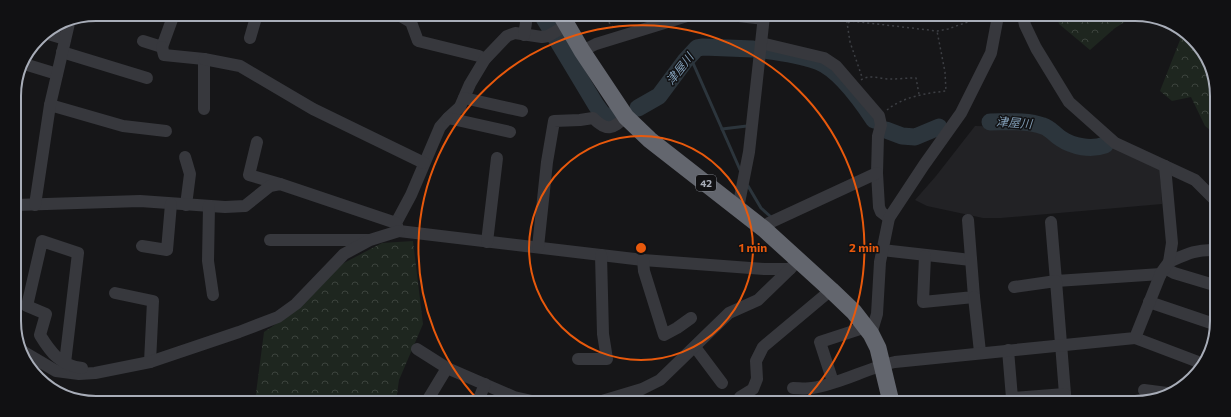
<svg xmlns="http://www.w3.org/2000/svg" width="1231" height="417" viewBox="0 0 1231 417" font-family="Commissioner,'Noto Sans JP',sans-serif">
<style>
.built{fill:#222225}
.forest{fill:url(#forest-crowns)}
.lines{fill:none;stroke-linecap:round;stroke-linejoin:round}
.stream{stroke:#2c353c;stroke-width:3}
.river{stroke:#2c353c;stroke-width:17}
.path{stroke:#3d3f44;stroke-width:1.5;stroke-dasharray:2 3;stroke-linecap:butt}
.minor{stroke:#37383d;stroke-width:12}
.highway{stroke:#63666e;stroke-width:17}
.ring{fill:none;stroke:#e8590c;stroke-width:2}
.labels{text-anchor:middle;stroke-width:3;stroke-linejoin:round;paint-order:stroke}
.shield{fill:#111113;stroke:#7b7e86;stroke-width:1}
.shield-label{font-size:10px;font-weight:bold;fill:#a8adb8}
.water-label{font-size:12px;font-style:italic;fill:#7f9bb3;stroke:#111113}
.rim{fill:none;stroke:#a8adb8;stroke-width:2}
.centre{fill:#e8590c;stroke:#111113;stroke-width:2}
.ring-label{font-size:12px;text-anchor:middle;font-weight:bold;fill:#e8590c;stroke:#111113;stroke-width:3;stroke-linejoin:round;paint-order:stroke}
</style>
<defs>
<pattern id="forest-crowns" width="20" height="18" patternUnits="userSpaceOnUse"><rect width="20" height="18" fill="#1e261f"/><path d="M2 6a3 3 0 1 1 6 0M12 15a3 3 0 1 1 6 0" fill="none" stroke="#3c433d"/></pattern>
</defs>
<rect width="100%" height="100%" fill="#161618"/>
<polygon class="built" points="975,126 1037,127 1051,138 1077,148 1094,151 1110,146 1160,168 1162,204 1001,218 983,218 927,206 915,200 936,176"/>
<g class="forest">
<polygon points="1057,17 1133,17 1115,28 1090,50 1059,24"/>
<polygon points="1154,17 1156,17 1197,42 1215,80 1215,134 1205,126 1191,97 1172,101 1160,91 1180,40 1178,32"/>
<polygon points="413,241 423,324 399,380 396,401 255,401 264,332 291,314 342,264 382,243"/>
</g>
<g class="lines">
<g class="stream">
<polyline points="685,61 693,63 741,172"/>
<polyline points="722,129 747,126"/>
<polyline points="748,186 761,208 771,217"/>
</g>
<g class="river">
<polyline points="542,15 596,105 604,116 610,116"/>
<path d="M 765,50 C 783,53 802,55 819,62 C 839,70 862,102 874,120"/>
<polyline points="638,108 659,96 685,61 697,48 703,47 753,49"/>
<path d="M 990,122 C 1006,122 1027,120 1043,126 C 1050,128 1054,134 1060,138 C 1073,147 1091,150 1105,145"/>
<polyline points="886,130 902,136 915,137 939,127"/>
</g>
<g class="path">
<polyline points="602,15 614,28"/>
<polyline points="846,16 850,42 862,77"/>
<polyline points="848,23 851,21 937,31 948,29 984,16"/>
<path d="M 861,80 C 869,74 880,79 890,79 C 898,79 907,78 916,78 L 919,94"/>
<path d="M 887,110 C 902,97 927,93 946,91 L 945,72 L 937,31"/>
</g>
<g class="minor">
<polyline points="399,15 411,22 418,41 479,56 485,59"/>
<polyline points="739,16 764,19"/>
<polyline points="1023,16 1025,25 1036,48 1069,102 1115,143 1195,180 1215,200"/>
<polyline points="567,25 548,36 542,37 515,33 507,36 485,59 470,84 460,107 448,118 440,127 411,195 396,223 399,231 643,260 764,269 790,269 797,261"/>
<polyline points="45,33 65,39"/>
<polyline points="524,35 526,23 525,15"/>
<polyline points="250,38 257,14"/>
<polyline points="143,41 162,47 174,14"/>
<polyline points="761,43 824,58 836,66 879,116 881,125 878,136 877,173 879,207 881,212 889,218"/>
<polyline points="162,47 164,55 204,59 204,109"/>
<polyline points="582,51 596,44 687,16"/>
<polyline points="62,52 147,78"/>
<polyline points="204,59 240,66 313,109 424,163"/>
<polyline points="21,63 57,74"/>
<polyline points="464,98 522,111"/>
<polyline points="50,105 123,126 166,131"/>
<polyline points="448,118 510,132"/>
<polyline points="257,142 249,175 280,184"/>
<polyline points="185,157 190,174 186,205"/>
<polyline points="15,205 140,201 225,207 245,206 270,186 280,184 396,223"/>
<polyline points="35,205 50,105 70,19"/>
<polyline points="209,206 208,261 213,295"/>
<polyline points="738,208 749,152 764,16"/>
<polyline points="1051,222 1056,281 1161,274"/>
<polyline points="764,229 769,223 877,173"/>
<polyline points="270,240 369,240"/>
<polyline points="487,242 497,158"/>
<polyline points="142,246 167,250 171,204"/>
<path d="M 538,247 L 547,162 L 554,121 L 580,120 L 593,118 C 607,132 612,129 626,117"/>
<polyline points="882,250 971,260"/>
<polyline points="925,256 923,302 974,297 968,220"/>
<polyline points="643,260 644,271 664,335 677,328 691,318"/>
<path d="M 1169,262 C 1185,255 1196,249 1215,250"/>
<polyline points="1165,268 1174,273 1214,285"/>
<polyline points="1014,287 1056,281 1065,394"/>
<polyline points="115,293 153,301 150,362"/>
<polyline points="974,297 980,352"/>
<polyline points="1149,302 1214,324"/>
<polyline points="871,334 877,314 880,262 889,218 924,165 961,113 991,53 998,16"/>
<polyline points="1135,338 1201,363"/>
<polyline points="695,347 722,383"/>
<polyline points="417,349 447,368 514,397 532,401"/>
<polyline points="1008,350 1012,398 1065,394 1066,403"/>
<polyline points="22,351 56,371 79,374 95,373 150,362 239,332 278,317 296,304 344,254 370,240 399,231"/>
<polyline points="578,359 607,359 603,334 601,255"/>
<path d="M 65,363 L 78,253 L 42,241 L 27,306 L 46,314 L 40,335 C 51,353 60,365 82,368"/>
<polyline points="833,382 820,342 866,327"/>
<path d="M 793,388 C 799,388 806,389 812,388 C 840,384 867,368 895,362 L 1135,338 L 1161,273 L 1169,262 L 1172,243 L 1165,166"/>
<polyline points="1144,390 1167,393"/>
<polyline points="427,401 447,368"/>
<polyline points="478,401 485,384"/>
<polyline points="602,401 642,389 660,380 729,313 758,300 790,269"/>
<polyline points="741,402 740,397 753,389 757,379 756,361 763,347 831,290"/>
</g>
<polyline class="highway" points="561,15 582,51 626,117 650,140 764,229 831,290 854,312 871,334 878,348 891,402"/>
</g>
<g class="ring">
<circle cx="641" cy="248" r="112"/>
<path d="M478 400A223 223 0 1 1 803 402"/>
</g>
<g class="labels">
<rect class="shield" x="696" y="175" width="20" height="16" rx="3"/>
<g class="shield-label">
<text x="706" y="187">42</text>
</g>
<g class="water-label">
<text transform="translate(680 69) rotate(-52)" y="4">津屋川</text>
<text transform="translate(1014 123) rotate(4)" y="4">津屋川</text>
</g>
</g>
<path d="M0 0H1231V417H0ZM96 21H1135A75 75 0 0 1 1210 96V321A75 75 0 0 1 1135 396H96A75 75 0 0 1 21 321V96A75 75 0 0 1 96 21Z" fill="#111113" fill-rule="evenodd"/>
<path class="rim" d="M96 21H1135A75 75 0 0 1 1210 96V321A75 75 0 0 1 1135 396H96A75 75 0 0 1 21 321V96A75 75 0 0 1 96 21Z"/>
<circle cx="641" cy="248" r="6" class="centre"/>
<g class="ring-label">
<text x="753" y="252">1 min</text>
<text x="864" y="252">2 min</text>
</g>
</svg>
